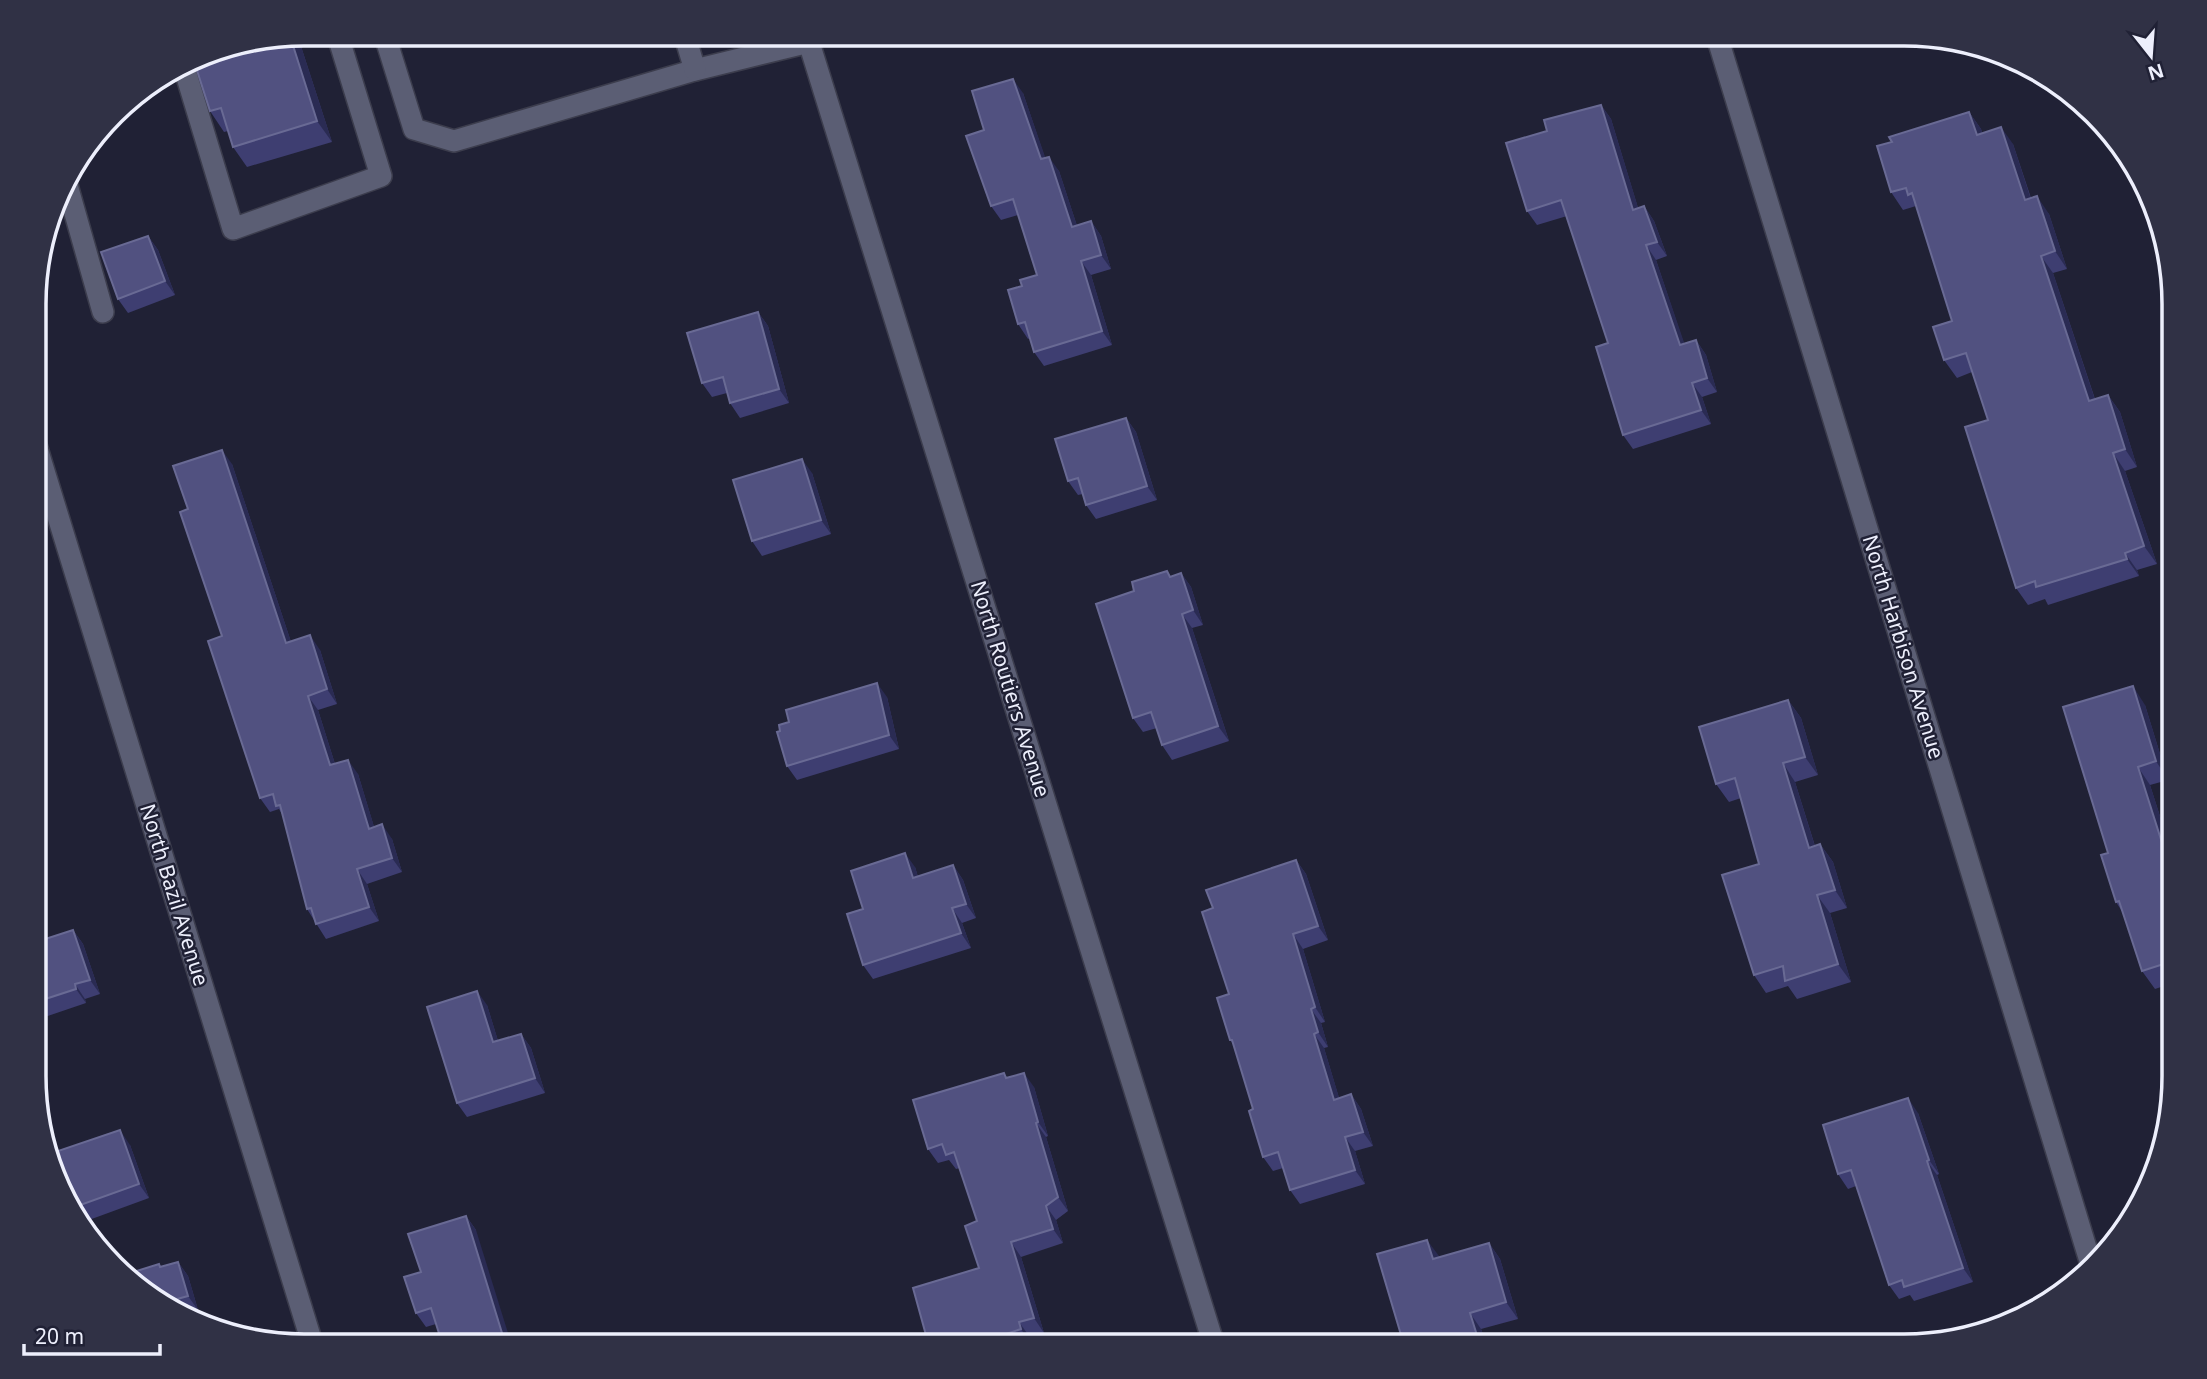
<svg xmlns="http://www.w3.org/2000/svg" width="2207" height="1379" viewBox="0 0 2207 1379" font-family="'Noto Sans',sans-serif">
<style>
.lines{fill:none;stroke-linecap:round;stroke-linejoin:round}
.lane-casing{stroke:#3c3d4d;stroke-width:24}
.street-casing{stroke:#3c3d4d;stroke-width:24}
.lane{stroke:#5b5e74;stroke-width:21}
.street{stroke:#5b5e74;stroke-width:21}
.wall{fill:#3e3e71}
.shaded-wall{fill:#2a2b53}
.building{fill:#515180;stroke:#696a94;stroke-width:2}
.labels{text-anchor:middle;stroke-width:5;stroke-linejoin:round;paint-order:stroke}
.street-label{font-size:21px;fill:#edeffc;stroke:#202135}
.rim{fill:none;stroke:#edeffc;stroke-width:3.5}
</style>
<rect width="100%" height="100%" fill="#202135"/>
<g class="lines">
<g class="lane-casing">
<g id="lane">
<polyline points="384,33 414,129 454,141 695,70 809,42"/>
<polyline points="684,33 695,70"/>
<polyline points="183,64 233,229 381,176 337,33"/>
<polyline points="60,187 67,185 103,312"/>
</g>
</g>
<g class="street-casing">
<g id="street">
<polyline points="806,33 1214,1345"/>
<polyline points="1716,33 2090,1261"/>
<polyline points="36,445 313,1346"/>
</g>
</g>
<use href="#lane" class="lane"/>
<use href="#street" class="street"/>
</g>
<g class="wall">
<polygon points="297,34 332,142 247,167 233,147 228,131 224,132 210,111 200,54"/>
<polygon points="1023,93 1045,158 1059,171 1077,226 1091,221 1101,236 1111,269 1091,275 1112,345 1044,366 1034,352 1030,338 1028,339 1018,324 1022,286 1037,275 1018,215 1001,220 991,206 984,130"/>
<polygon points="1601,105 1611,119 1638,208 1644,206 1654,221 1667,256 1656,260 1684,344 1696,340 1706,355 1717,392 1702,397 1711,424 1633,449 1623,435 1608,343 1567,216 1537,225 1527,211 1547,131"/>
<polygon points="1969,112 1981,129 1982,133 2013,144 2031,198 2049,214 2067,269 2053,273 2095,399 2108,395 2120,412 2137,467 2125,471 2157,564 2137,570 2139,576 2048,605 2045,599 2028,605 2016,588 1988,420 1972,372 1957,378 1944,360 1952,321 1916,206 1903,210 1891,192 1892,142"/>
<polygon points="148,236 158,250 175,295 128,313 118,299"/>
<polygon points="758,312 768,326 789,403 740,418 730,403 727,393 712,397 702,383"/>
<polygon points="1126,418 1136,432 1157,500 1096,519 1086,505 1083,494 1078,495 1068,481"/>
<polygon points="232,464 291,642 320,650 337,704 318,710 335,764 358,774 374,827 392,839 402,872 367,884 379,921 326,939 307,909 283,816 279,809 270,812 260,798 222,636 188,509"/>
<polygon points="812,473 831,534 762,556 752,541"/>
<polygon points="1167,571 1171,577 1181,573 1191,587 1203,625 1192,628 1229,741 1172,760 1162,745 1157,728 1143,732 1133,718 1134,591"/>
<polygon points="887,697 899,749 797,780 787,766"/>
<polygon points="1788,700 1801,718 1818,775 1795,782 1815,846 1820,844 1833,862 1847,908 1830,913 1851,982 1797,999 1788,986 1766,993 1754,975 1759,864 1741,798 1729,802 1716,784"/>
<polygon points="2145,705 2168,780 2150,785 2173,857 2173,983 2155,989 2142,971 2123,913 2116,902 2108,853"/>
<polygon points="1296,860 1306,874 1328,940 1303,949 1325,1022 1321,1023 1328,1047 1324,1048 1339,1098 1351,1094 1361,1109 1373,1146 1355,1151 1365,1184 1300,1204 1290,1190 1283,1168 1273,1171 1263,1157 1253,1109 1234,1045 1230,1040 1229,994"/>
<polygon points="953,865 963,880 976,918 962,923 971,948 873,979 863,965 863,909 915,867 918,877"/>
<polygon points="73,930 83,944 100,994 85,999 86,1003 36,1020 36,942"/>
<polygon points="487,1005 498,1041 521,1034 531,1048 545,1093 467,1117 457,1103"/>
<polygon points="1004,1073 1007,1078 1034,1087 1048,1136 1046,1137 1068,1211 1056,1220 1063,1243 1021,1257 1044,1333 1029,1336 1031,1344 1025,1346 929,1346 979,1268 977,1221 960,1168 956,1169 949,1160 938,1163 928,1149"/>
<polygon points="1918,1113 1939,1174 1937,1175 1973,1282 1914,1301 1910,1295 1899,1299 1889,1285 1856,1186 1848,1189 1838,1174"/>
<polygon points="130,1145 149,1198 78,1224 52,1153"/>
<polygon points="466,1216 476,1230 436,1324 426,1327 416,1313 421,1272"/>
<polygon points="1489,1243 1500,1259 1518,1319 1481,1329 1487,1345 1439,1257"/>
<polygon points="178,1262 188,1276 198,1310 183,1315 154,1300 161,1267"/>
</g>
<g class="shaded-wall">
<polygon points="297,34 332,142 317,121 290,36"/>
<polygon points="1013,79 1023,93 1051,174 1041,159"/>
<polygon points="1601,105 1611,119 1643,224 1633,210"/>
<polygon points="1969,112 1981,129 1989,152 1977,135"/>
<polygon points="2001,127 2013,144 2037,218 2025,200"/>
<polygon points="1049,157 1059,171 1082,241 1072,227"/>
<polygon points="2037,196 2049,214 2067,269 2055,251"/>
<polygon points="1644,206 1654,221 1667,256 1657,242"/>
<polygon points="1091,221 1101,236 1111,269 1101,255"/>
<polygon points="148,236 158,250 175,295 165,281"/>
<polygon points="1646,245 1656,260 1690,360 1680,345"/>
<polygon points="2041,256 2053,273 2101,418 2089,401"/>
<polygon points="1081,261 1091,275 1112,345 1102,331"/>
<polygon points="758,312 768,326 789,403 779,389"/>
<polygon points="1696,340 1706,355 1717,392 1707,378"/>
<polygon points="1692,383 1702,397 1711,424 1701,410"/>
<polygon points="2108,395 2120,412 2137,467 2125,449"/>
<polygon points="1126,418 1136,432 1157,500 1147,486"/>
<polygon points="222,450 232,464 296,657 286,643"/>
<polygon points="2113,453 2125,471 2157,564 2144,546"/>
<polygon points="802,459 812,473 831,534 821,520"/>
<polygon points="2125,553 2137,570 2139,576 2127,559"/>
<polygon points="1181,573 1191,587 1203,625 1193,610"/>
<polygon points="1182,614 1192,628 1229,741 1218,726"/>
<polygon points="310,635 320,650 337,704 327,689"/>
<polygon points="877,683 887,697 899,749 889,735"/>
<polygon points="2133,686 2145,705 2168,780 2156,761"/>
<polygon points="308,696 318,710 340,780 330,765"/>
<polygon points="1788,700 1801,718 1818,775 1805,757"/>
<polygon points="348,760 358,774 379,843 369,829"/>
<polygon points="1783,763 1795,782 1821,866 1809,848"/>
<polygon points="2138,767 2150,785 2173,857 2173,874 2171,871"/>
<polygon points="382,824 392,839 402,872 392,858"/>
<polygon points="1820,844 1833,862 1847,908 1835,890"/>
<polygon points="905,853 915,867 923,893 913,878"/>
<polygon points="1296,860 1306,874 1328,940 1318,926"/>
<polygon points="953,865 963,880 976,918 966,904"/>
<polygon points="357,869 367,884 379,921 369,907"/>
<polygon points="1817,895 1830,913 1851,982 1838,964"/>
<polygon points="952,908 962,923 971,948 961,933"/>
<polygon points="73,930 83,944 100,994 90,980"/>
<polygon points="1293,934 1303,949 1325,1022 1315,1007"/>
<polygon points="75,984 85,999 86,1003 76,989"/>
<polygon points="477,991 487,1005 503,1057 493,1042"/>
<polygon points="1311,1009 1321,1023 1328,1047 1318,1032"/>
<polygon points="521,1034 531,1048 545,1093 535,1078"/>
<polygon points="1314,1034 1324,1048 1344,1114 1334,1100"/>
<polygon points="1024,1073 1034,1087 1048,1136 1038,1122"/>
<polygon points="1351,1094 1361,1109 1373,1146 1363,1132"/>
<polygon points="1908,1098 1918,1113 1939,1174 1929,1160"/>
<polygon points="1036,1123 1046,1137 1068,1211 1058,1197"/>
<polygon points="120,1130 130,1145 149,1198 139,1184"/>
<polygon points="1345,1137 1355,1151 1365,1184 1355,1170"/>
<polygon points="1927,1161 1937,1175 1973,1282 1963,1268"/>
<polygon points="1046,1206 1056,1220 1063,1243 1053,1229"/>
<polygon points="466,1216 476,1230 512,1346 506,1346"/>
<polygon points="1427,1240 1439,1256 1444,1276 1433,1259"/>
<polygon points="1011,1242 1021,1257 1044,1333 1034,1318"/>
<polygon points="1489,1243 1500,1259 1518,1319 1506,1302"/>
<polygon points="178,1262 188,1276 198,1310 188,1296"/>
<polygon points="1470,1313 1481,1329 1487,1345 1480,1345"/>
<polygon points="1019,1322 1029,1336 1031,1344 1021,1329"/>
</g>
<g class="building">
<polygon points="290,36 317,121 233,147 221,108 210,111 193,58 200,54"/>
<polygon points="1013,79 1041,159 1049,157 1072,227 1091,221 1101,255 1081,261 1102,331 1034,352 1025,322 1018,324 1008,290 1022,286 1020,280 1037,275 1013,199 991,206 966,136 984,130 972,91"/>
<polygon points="1601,105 1633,210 1644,206 1657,242 1646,245 1680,345 1696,340 1707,378 1692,383 1701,410 1623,435 1596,347 1608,343 1561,200 1527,211 1506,143 1547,131 1544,120"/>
<polygon points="1969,112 1977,135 2001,127 2025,200 2037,196 2055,251 2041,256 2089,401 2108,395 2125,449 2113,453 2144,546 2125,553 2127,559 2036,587 2035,581 2016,588 1965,427 1988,420 1966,353 1944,360 1933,327 1952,321 1912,193 1908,195 1906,188 1891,192 1877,146 1892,142 1889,137"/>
<polygon points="148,236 165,281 118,299 101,252"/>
<polygon points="758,312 779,389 730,403 723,377 702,383 687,333"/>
<polygon points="1126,418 1147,486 1086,505 1078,478 1068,481 1055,439"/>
<polygon points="222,450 286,643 310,635 327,689 308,696 330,765 348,760 369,829 382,824 392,858 357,869 369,907 316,924 311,908 307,909 280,805 276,806 273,794 260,798 208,641 222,636 180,512 188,509 173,466"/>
<polygon points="802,459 821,520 752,541 733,480"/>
<polygon points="1167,571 1170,577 1181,573 1193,610 1182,614 1218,726 1162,745 1151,712 1133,718 1096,604 1134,591 1132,582"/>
<polygon points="877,683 889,735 787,766 777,732 780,731 779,725 789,722 786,710"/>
<polygon points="2133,686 2156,761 2138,767 2171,871 2173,870 2173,961 2142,971 2119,901 2116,902 2101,855 2108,853 2063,707"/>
<polygon points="1788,700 1805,757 1783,763 1809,848 1820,844 1835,890 1817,895 1838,964 1785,981 1783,966 1754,975 1722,875 1759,864 1735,778 1716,784 1699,727"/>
<polygon points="905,853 913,878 953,865 966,904 952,908 961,933 863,965 847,914 863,909 851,871"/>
<polygon points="1296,860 1318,926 1293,934 1315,1007 1311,1009 1318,1032 1314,1034 1334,1100 1351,1094 1363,1132 1345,1137 1355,1170 1290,1190 1278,1152 1263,1157 1249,1111 1253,1109 1232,1040 1230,1040 1217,998 1229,994 1202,912 1213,908 1206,890"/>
<polygon points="73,930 90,980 75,984 76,989 36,1002 36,942"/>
<polygon points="477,991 493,1042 521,1034 535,1078 457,1103 427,1007"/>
<polygon points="1004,1073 1006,1078 1024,1073 1038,1122 1036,1123 1058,1197 1046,1206 1053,1229 1011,1242 1034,1318 1019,1322 1021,1329 970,1346 929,1346 913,1288 979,1268 965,1226 977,1221 954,1152 946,1155 942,1144 928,1149 913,1100"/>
<polygon points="1908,1098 1929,1160 1927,1161 1963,1268 1904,1287 1902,1280 1889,1285 1851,1170 1838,1174 1823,1125"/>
<polygon points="120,1130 139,1184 72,1208 52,1153"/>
<polygon points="466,1216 506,1346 443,1346 431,1308 416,1313 404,1277 421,1272 408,1234"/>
<polygon points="1427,1240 1433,1259 1489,1243 1506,1302 1470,1313 1480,1345 1404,1345 1377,1254"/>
<polygon points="178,1262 188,1296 170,1301 172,1310 154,1300 127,1274 159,1264 160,1267"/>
</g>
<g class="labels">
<g class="street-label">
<text transform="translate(1903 647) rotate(73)" y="7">North Harbison Avenue</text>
<text transform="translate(1010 689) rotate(73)" y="7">North Routiers Avenue</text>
<text transform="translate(174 895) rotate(73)" y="7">North Bazil Avenue</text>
</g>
</g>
<path d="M0 0H2207V1379H0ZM304 46H1904A258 258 0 0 1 2162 304V1076A258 258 0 0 1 1904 1334H304A258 258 0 0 1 46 1076V304A258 258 0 0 1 304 46Z" fill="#303145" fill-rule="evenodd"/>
<path class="rim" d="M304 46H1904A258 258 0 0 1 2162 304V1076A258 258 0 0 1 1904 1334H304A258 258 0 0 1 46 1076V304A258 258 0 0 1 304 46Z"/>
<g transform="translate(2151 56) rotate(163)" stroke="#202135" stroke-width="5" paint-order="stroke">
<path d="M0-5L12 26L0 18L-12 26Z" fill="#edeffc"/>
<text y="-10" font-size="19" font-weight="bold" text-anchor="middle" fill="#edeffc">N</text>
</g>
<path d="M24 1344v10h136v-10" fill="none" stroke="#edeffc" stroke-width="3.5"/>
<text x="35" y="1344" font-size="21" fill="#edeffc" stroke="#202135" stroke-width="5" paint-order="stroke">20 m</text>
</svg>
